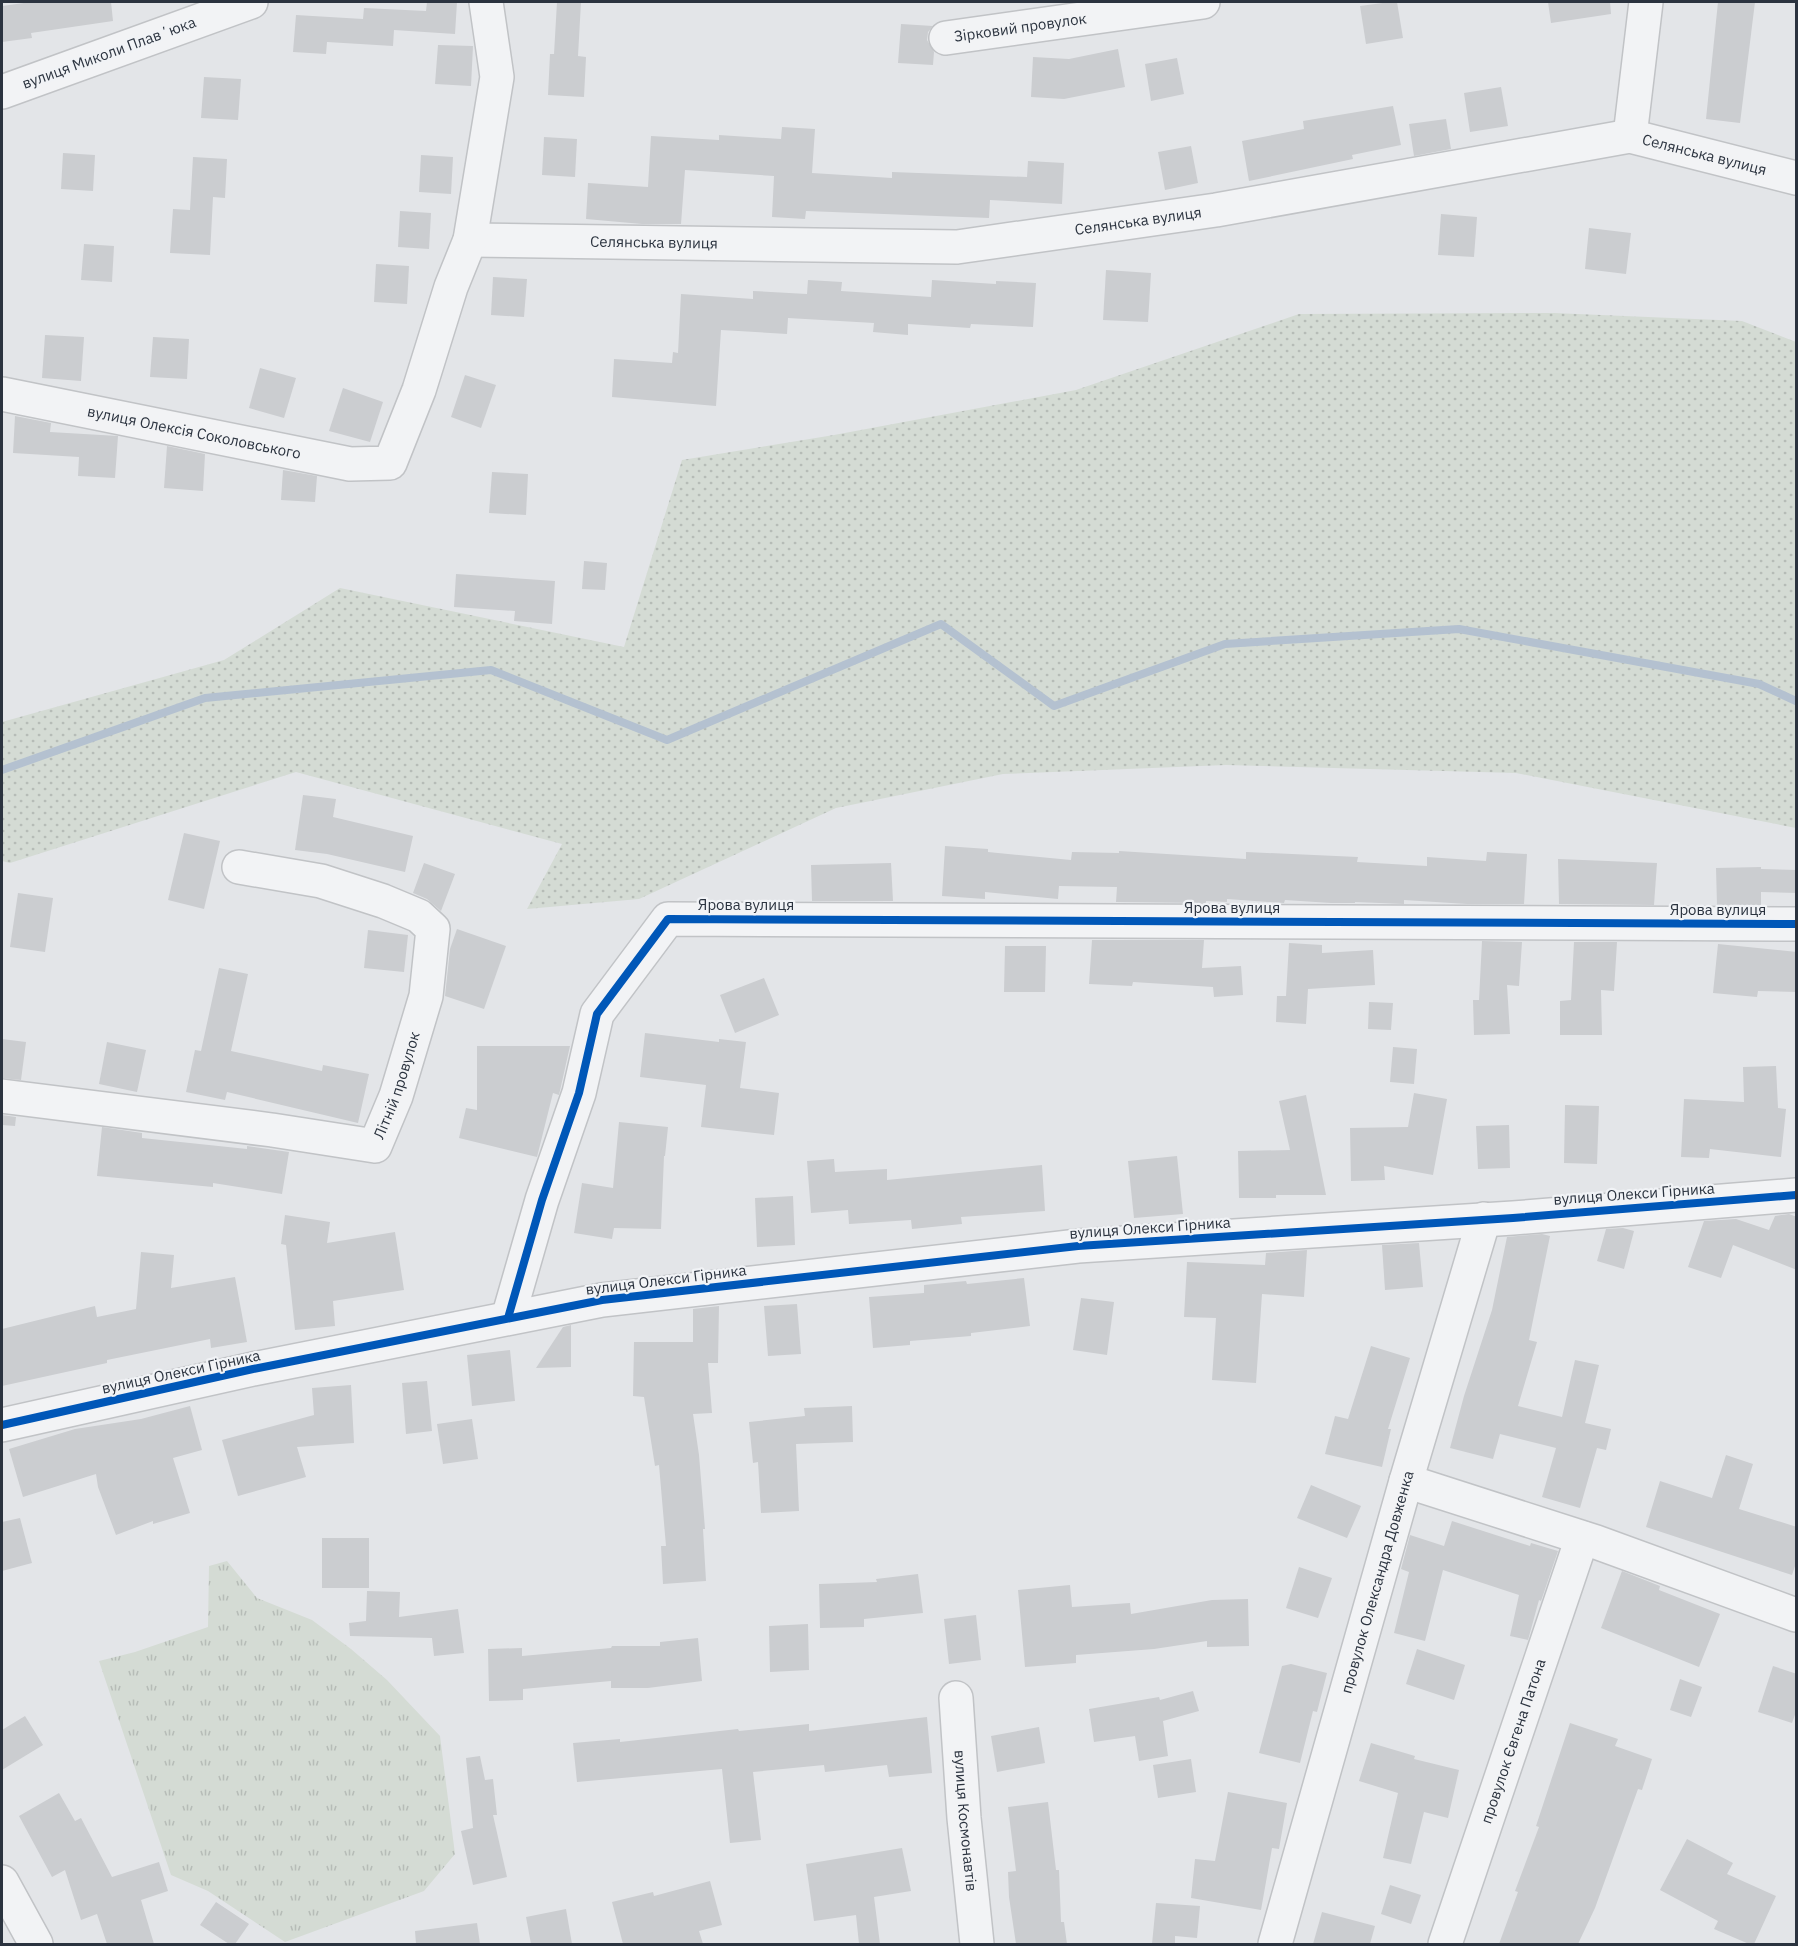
<svg xmlns="http://www.w3.org/2000/svg" width="1798" height="1946" viewBox="0 0 1798 1946" font-family="'IBM Plex Sans',sans-serif">
<style>
.grass{fill:url(#grass-dots)}
.park{fill:url(#park-tufts)}
.lines{fill:none;stroke-linecap:round;stroke-linejoin:round}
.stream{stroke:#b4c1d0;stroke-width:8}
.building{fill:#cbcdd0}
.minor-casing{stroke:#c1c3c6;stroke-width:36}
.minor{stroke:#f2f3f5;stroke-width:33}
.cycleway-casing{stroke:#f1f3f6;stroke-width:11}
.cycleway{stroke:#0057b8;stroke-width:8}
.labels{text-anchor:middle;stroke-width:4.5;stroke-linejoin:round;paint-order:stroke}
.street-label{font-size:15px;fill:#2b333f;stroke:#f1f3f6}
</style>
<defs>
<pattern id="grass-dots" width="8" height="8" patternUnits="userSpaceOnUse" patternTransform="scale(1.5)"><rect width="8" height="8" fill="#d4dbd4"/><path d="M2 2h.1M6 6h.1" fill="none" stroke="#b6bcb7" stroke-width="1.8" stroke-linecap="round"/></pattern>
<pattern id="park-tufts" width="24" height="20" patternUnits="userSpaceOnUse" patternTransform="scale(1.5)"><rect width="24" height="20" fill="#d4dbd4"/><path d="M3 7l-1-3M5 7V3M7 7l1-3M15 17l-1-3M17 17v-4M19 17l1-3" fill="none" stroke="#b6bcb7"/></pattern>
</defs>
<rect width="100%" height="100%" fill="#e3e5e8"/>
<polygon class="grass" points="1554,313 1742,321 1796,342 1796,828 1516,773 1226,765 1003,774 836,808 639,899 527,909 562,844 296,772 10,863 2,861 2,722 224,660 340,588 624,647 682,460 834,435 1076,390 1299,314"/>
<polygon class="park" points="227,1561 257,1598 312,1620 351,1649 387,1680 440,1736 455,1854 424,1891 285,1942 208,1891 171,1875 99,1661 135,1652 208,1627 209,1566"/>
<g class="lines">
<polyline class="stream" points="2,770 205,698 491,670 667,740 941,624 1054,706 1225,644 1459,629 1759,684 1796,701"/>
</g>
<g class="building">
<polygon points="31,2 111,2 113,21 31,33 32,38 2,42 2,6"/>
<polygon points="427,2 457,2 455,34 394,30 393,46 327,42 326,54 293,52 296,15 363,19 364,8 426,11"/>
<polygon points="557,2 581,2 578,56 586,57 584,97 548,95 550,54 554,54"/>
<polygon points="1390,2 1397,2 1403,38 1366,44 1360,6"/>
<polygon points="1548,2 1610,2 1611,14 1551,23"/>
<polygon points="1718,2 1755,2 1740,123 1706,119"/>
<polygon points="901,24 933,26 928,32 927,40 934,52 933,65 898,63"/>
<polygon points="438,45 473,46 471,86 435,84"/>
<polygon points="1118,49 1125,87 1064,99 1031,97 1033,57 1069,59"/>
<polygon points="1177,58 1184,94 1151,101 1145,64"/>
<polygon points="204,77 241,79 238,120 201,118"/>
<polygon points="1501,87 1508,126 1470,132 1464,93"/>
<polygon points="1393,106 1401,145 1352,155 1353,159 1249,181 1242,141 1304,129 1303,121"/>
<polygon points="1446,119 1451,149 1414,156 1409,124"/>
<polygon points="782,127 815,129 812,173 892,178 892,172 1027,177 1028,161 1064,163 1062,204 990,200 989,218 806,211 805,219 772,217 774,176 685,170 681,224 642,224 586,219 588,183 648,187 651,136 719,140 719,135 781,139"/>
<polygon points="544,137 577,139 575,177 542,175"/>
<polygon points="1191,146 1198,183 1165,190 1158,152"/>
<polygon points="63,153 95,155 93,191 61,189"/>
<polygon points="421,155 453,157 451,194 419,192"/>
<polygon points="193,157 227,159 225,198 213,197 210,255 170,253 173,209 190,210"/>
<polygon points="400,211 431,213 429,249 398,247"/>
<polygon points="1441,214 1477,217 1474,257 1438,255"/>
<polygon points="1589,228 1631,233 1626,274 1585,269"/>
<polygon points="84,244 114,246 112,282 81,280"/>
<polygon points="376,264 409,266 407,304 374,302"/>
<polygon points="1106,270 1151,273 1148,322 1103,320"/>
<polygon points="493,277 527,279 524,317 491,315"/>
<polygon points="808,280 842,282 841,291 931,297 932,280 996,284 996,281 1036,283 1033,327 971,324 970,328 908,324 908,335 873,332 874,323 788,318 787,334 721,330 716,406 612,397 614,359 672,363 673,352 678,353 681,294 753,299 753,291 807,294"/>
<polygon points="45,335 84,337 81,381 42,378"/>
<polygon points="153,337 189,339 187,379 150,377"/>
<polygon points="260,368 296,378 284,418 249,408"/>
<polygon points="465,375 496,385 481,428 451,417"/>
<polygon points="343,388 383,402 370,442 329,431"/>
<polygon points="15,416 51,423 50,432 118,436 115,478 78,476 79,457 13,453"/>
<polygon points="167,446 205,454 203,491 164,488"/>
<polygon points="283,470 317,476 315,502 281,500"/>
<polygon points="492,472 528,474 526,515 489,513"/>
<polygon points="584,561 607,563 605,590 582,589"/>
<polygon points="456,574 555,581 552,624 514,621 515,611 454,607"/>
<polygon points="303,795 336,799 333,817 413,836 405,872 327,854 295,850"/>
<polygon points="184,833 220,841 204,909 168,900"/>
<polygon points="945,846 988,849 988,852 1071,860 1072,852 1119,853 1119,851 1246,859 1246,852 1358,857 1357,862 1427,866 1427,857 1486,861 1487,852 1527,854 1524,904 1467,904 1404,900 1404,904 1355,902 1355,903 1331,903 1285,900 1284,903 1227,899 1227,902 1206,901 1206,903 1116,902 1117,887 1059,886 1058,899 985,892 985,899 942,896"/>
<polygon points="1558,859 1657,863 1654,905 1559,904"/>
<polygon points="424,863 455,874 441,911 427,899 413,893"/>
<polygon points="891,863 893,901 812,901 811,865"/>
<polygon points="1761,867 1761,869 1797,870 1797,893 1761,892 1761,905 1717,905 1716,868"/>
<polygon points="18,893 53,898 45,952 10,947"/>
<polygon points="457,929 506,946 484,1009 445,996 450,949"/>
<polygon points="368,930 408,935 404,972 364,968"/>
<polygon points="1092,940 1204,940 1202,968 1241,966 1243,995 1214,997 1213,987 1133,982 1132,986 1089,984"/>
<polygon points="1482,941 1522,942 1519,986 1507,985 1510,1034 1474,1035 1473,1000 1479,1000"/>
<polygon points="1574,942 1617,942 1614,991 1601,990 1602,1035 1560,1035 1560,1001 1571,1000"/>
<polygon points="1289,943 1322,945 1322,953 1373,950 1375,985 1308,989 1306,1024 1276,1022 1277,996 1286,996"/>
<polygon points="1718,944 1797,952 1797,992 1758,991 1757,997 1713,993"/>
<polygon points="1005,946 1046,946 1045,992 1004,992"/>
<polygon points="219,968 248,974 231,1051 322,1071 323,1065 369,1074 358,1123 227,1092 225,1100 186,1092 195,1050 201,1051"/>
<polygon points="764,978 779,1015 735,1033 720,995"/>
<polygon points="1369,1002 1393,1003 1391,1030 1368,1029"/>
<polygon points="645,1033 719,1042 719,1039 746,1042 740,1088 779,1093 774,1135 701,1127 706,1085 640,1077"/>
<polygon points="2,1039 26,1042 21,1080 2,1078"/>
<polygon points="107,1042 146,1050 137,1092 99,1084"/>
<polygon points="477,1046 570,1046 559,1095 553,1093 537,1157 459,1138 466,1108 477,1110"/>
<polygon points="1393,1047 1417,1049 1414,1084 1390,1082"/>
<polygon points="1776,1066 1778,1108 1786,1109 1781,1157 1710,1149 1709,1158 1681,1157 1684,1099 1744,1102 1743,1067"/>
<polygon points="1414,1093 1447,1099 1433,1175 1384,1166 1385,1180 1351,1181 1350,1128 1408,1127"/>
<polygon points="1306,1095 1326,1195 1276,1195 1276,1198 1239,1198 1238,1151 1290,1150 1279,1101"/>
<polygon points="1565,1105 1599,1106 1597,1164 1564,1163"/>
<polygon points="2,1115 16,1117 15,1126 2,1125"/>
<polygon points="619,1122 668,1127 665,1156 664,1156 661,1229 614,1228 612,1239 574,1233 582,1183 613,1188"/>
<polygon points="1509,1125 1510,1168 1478,1169 1476,1126"/>
<polygon points="102,1127 142,1133 142,1138 247,1149 247,1146 289,1152 282,1194 213,1183 213,1187 97,1176"/>
<polygon points="1177,1156 1183,1214 1134,1218 1128,1161"/>
<polygon points="834,1159 835,1172 887,1169 887,1180 1042,1165 1045,1211 961,1217 962,1224 912,1229 911,1220 849,1224 848,1210 811,1213 807,1161"/>
<polygon points="793,1196 795,1245 757,1247 755,1198"/>
<polygon points="1789,1214 1797,1217 1797,1270 1733,1245 1721,1278 1688,1267 1704,1221 1736,1219 1769,1230 1775,1216"/>
<polygon points="285,1215 330,1222 327,1243 395,1232 404,1290 333,1301 335,1326 295,1330 286,1245 281,1244"/>
<polygon points="1623,1228 1634,1231 1624,1269 1597,1261 1606,1229"/>
<polygon points="1542,1234 1550,1236 1529,1340 1537,1342 1518,1406 1562,1417 1575,1360 1599,1365 1585,1423 1611,1429 1606,1450 1597,1448 1580,1508 1542,1497 1556,1448 1500,1434 1493,1459 1450,1448 1464,1396 1492,1310 1507,1237"/>
<polygon points="1419,1243 1423,1287 1385,1290 1382,1245"/>
<polygon points="1307,1250 1304,1297 1262,1294 1256,1383 1212,1380 1216,1318 1184,1317 1187,1262 1265,1265 1266,1253"/>
<polygon points="141,1252 174,1255 171,1288 235,1277 247,1342 211,1348 210,1339 107,1360 107,1363 2,1386 2,1329 95,1306 97,1317 136,1309"/>
<polygon points="1024,1278 1030,1326 971,1333 971,1336 910,1341 910,1345 873,1348 869,1297 924,1293 924,1285 966,1281 967,1284"/>
<polygon points="1081,1298 1114,1302 1107,1355 1073,1350"/>
<polygon points="797,1304 801,1354 768,1356 764,1306"/>
<polygon points="719,1306 718,1363 708,1363 712,1413 693,1414 699,1455 705,1529 703,1529 706,1581 663,1584 661,1546 666,1546 659,1465 655,1466 644,1397 633,1396 634,1342 693,1342 693,1309"/>
<polygon points="571,1325 571,1367 536,1368 563,1327"/>
<polygon points="1371,1346 1410,1358 1388,1429 1391,1429 1382,1467 1325,1454 1335,1416 1348,1419"/>
<polygon points="510,1350 515,1401 472,1406 467,1355"/>
<polygon points="427,1381 432,1431 406,1434 402,1383"/>
<polygon points="351,1385 354,1443 297,1447 306,1477 238,1496 222,1440 314,1415 312,1388"/>
<polygon points="190,1406 202,1450 173,1458 190,1513 153,1524 153,1521 116,1535 98,1487 96,1474 23,1497 9,1449 75,1429 141,1419"/>
<polygon points="852,1406 853,1442 796,1444 799,1511 761,1513 758,1462 753,1463 749,1422 805,1416 804,1408"/>
<polygon points="472,1419 478,1459 443,1464 437,1424"/>
<polygon points="1726,1455 1753,1464 1739,1509 1797,1527 1797,1560 1792,1575 1646,1527 1660,1481 1712,1498"/>
<polygon points="1311,1485 1361,1506 1347,1538 1297,1518"/>
<polygon points="20,1518 32,1563 2,1571 2,1522"/>
<polygon points="1452,1521 1530,1546 1531,1543 1558,1551 1541,1601 1539,1600 1528,1640 1510,1636 1519,1595 1443,1570 1425,1641 1394,1633 1409,1572 1401,1569 1410,1535 1444,1546"/>
<rect x="322" y="1538" width="47" height="50"/>
<polygon points="1299,1567 1332,1578 1318,1618 1286,1608"/>
<polygon points="1622,1571 1660,1586 1659,1590 1720,1614 1699,1667 1601,1628"/>
<polygon points="918,1574 923,1613 864,1619 864,1627 820,1628 819,1584 877,1582 876,1579"/>
<polygon points="1070,1585 1072,1607 1130,1603 1131,1614 1212,1600 1248,1599 1249,1646 1207,1647 1207,1641 1154,1649 1076,1655 1076,1663 1025,1667 1018,1590"/>
<polygon points="367,1591 400,1592 399,1617 458,1609 464,1653 434,1656 432,1638 350,1636 349,1623 366,1621"/>
<polygon points="976,1615 981,1660 949,1664 944,1619"/>
<polygon points="808,1624 809,1670 770,1672 769,1626"/>
<polygon points="698,1638 702,1681 648,1688 611,1688 611,1681 523,1689 523,1700 489,1701 488,1649 522,1648 522,1656 611,1648 612,1646 660,1646 660,1642"/>
<polygon points="1417,1649 1465,1665 1454,1700 1406,1684"/>
<polygon points="1291,1664 1327,1673 1317,1712 1313,1711 1300,1763 1259,1753 1282,1666"/>
<polygon points="1773,1666 1797,1674 1797,1709 1792,1723 1758,1712"/>
<polygon points="1680,1679 1702,1687 1691,1717 1670,1710"/>
<polygon points="1193,1691 1199,1711 1163,1721 1168,1756 1139,1761 1135,1736 1094,1742 1089,1709 1159,1697 1160,1700"/>
<polygon points="25,1716 43,1745 2,1770 2,1730"/>
<polygon points="927,1717 932,1773 889,1777 887,1765 825,1772 824,1765 753,1772 761,1840 730,1843 722,1769 577,1782 573,1743 620,1739 620,1742 738,1729 739,1731 809,1724 809,1731"/>
<polygon points="1570,1723 1618,1739 1615,1746 1652,1759 1642,1790 1638,1789 1595,1908 1578,1944 1499,1944 1518,1892 1515,1891 1539,1827 1536,1826"/>
<polygon points="1039,1727 1045,1763 997,1772 991,1736"/>
<polygon points="1371,1743 1415,1756 1414,1759 1459,1770 1448,1818 1424,1812 1411,1864 1383,1858 1398,1793 1359,1781"/>
<polygon points="480,1756 485,1780 493,1779 497,1815 493,1815 507,1877 473,1885 461,1831 473,1828 466,1758"/>
<polygon points="1191,1759 1196,1792 1158,1798 1153,1765"/>
<polygon points="1228,1792 1287,1803 1279,1849 1272,1848 1261,1910 1191,1898 1195,1859 1215,1861"/>
<polygon points="59,1793 75,1821 81,1818 112,1877 159,1862 168,1891 141,1900 154,1944 107,1944 97,1914 81,1920 65,1870 52,1877 19,1816"/>
<polygon points="1048,1802 1056,1870 1059,1870 1061,1922 1064,1922 1067,1944 1016,1944 1009,1897 1008,1872 1016,1871 1008,1807"/>
<polygon points="1687,1839 1733,1863 1727,1874 1776,1896 1754,1944 1749,1944 1714,1929 1718,1921 1660,1890"/>
<polygon points="902,1848 911,1891 874,1897 880,1944 859,1944 856,1915 814,1921 806,1864"/>
<polygon points="710,1881 722,1925 699,1931 703,1944 623,1944 612,1902 653,1892 654,1896"/>
<polygon points="1390,1885 1421,1895 1411,1924 1381,1914"/>
<polygon points="216,1902 249,1924 235,1944 229,1944 200,1925"/>
<polygon points="1156,1903 1200,1906 1197,1938 1175,1936 1175,1944 1152,1944"/>
<polygon points="566,1909 572,1944 531,1944 526,1917"/>
<polygon points="1322,1912 1375,1926 1370,1944 1313,1944"/>
<polygon points="477,1923 480,1944 416,1944 415,1931"/>
</g>
<g class="lines">
<g class="minor-casing">
<g id="minor">
<path id="s1" d="M 946,38 L 1203,2"/>
<polyline points="2,92 251,2"/>
<polyline points="1630,136 1646,2"/>
<path id="s2" d="M 470,240 L 957,247 L 1216,210 L 1630,136 L 1796,178"/>
<path id="s3" d="M 2,394 L 350,464 L 390,463 L 419,390 L 451,287 L 470,240 L 497,77 L 486,2"/>
<path id="s4" d="M 2,1096 L 272,1130 L 375,1146 L 396,1096 L 426,996 L 433,929 L 419,916 L 383,901 L 321,881 L 239,867"/>
<polyline points="508,1318 542,1200 579,1093 597,1014 668,919 1796,924"/>
<polyline points="2,1425 253,1369 602,1300 1078,1246 1513,1218 1796,1195"/>
<polyline points="1406,1481 1596,1542 1796,1615"/>
<path id="s5" d="M 956,1698 L 964,1818 L 977,1944"/>
<polyline points="2,1882 36,1944"/>
<path id="s6" d="M 1275,1944 L 1406,1481 L 1484,1219"/>
<path id="s7" d="M 1445,1944 L 1582,1538"/>
</g>
</g>
<use href="#minor" class="minor"/>
<g class="cycleway-casing">
<g id="cycleway">
<polyline points="508,1318 542,1200 579,1093 597,1014 668,919 1796,924"/>
<polyline points="2,1425 253,1369 602,1300 1078,1246 1513,1218 1796,1195"/>
</g>
</g>
<use href="#cycleway" class="cycleway"/>
</g>
<g class="labels">
<g class="street-label">
<text dy="5" stroke="none"><textPath href="#s1" startOffset="75">Зірковий провулок</textPath></text>
<text transform="translate(109 53) rotate(-20)" y="5">вулиця Миколи Плавʼюка</text>
<text dy="5" stroke="none"><textPath href="#s2" startOffset="1246">Селянська вулиця</textPath></text>
<text dy="5" stroke="none"><textPath href="#s2" startOffset="670">Селянська вулиця</textPath></text>
<text dy="5" stroke="none"><textPath href="#s2" startOffset="184">Селянська вулиця</textPath></text>
<text dy="5" stroke="none"><textPath href="#s3" startOffset="196">вулиця Олексія Соколовського</textPath></text>
<text x="746" y="910">Ярова вулиця</text>
<text x="1232" y="913">Ярова вулиця</text>
<text x="1718" y="915">Ярова вулиця</text>
<text dy="5" stroke="none"><textPath href="#s4" startOffset="441">Літній провулок</textPath></text>
<text transform="translate(1634 1194) rotate(-4)" y="5">вулиця Олекси Гірника</text>
<text transform="translate(1150 1228) rotate(-4)" y="5">вулиця Олекси Гірника</text>
<text transform="translate(666 1280) rotate(-7)" y="5">вулиця Олекси Гірника</text>
<text transform="translate(181 1372) rotate(-12)" y="5">вулиця Олекси Гірника</text>
<text dy="5" stroke="none"><textPath href="#s6" startOffset="376">провулок Олександра Довженка</textPath></text>
<text dy="5" stroke="none"><textPath href="#s7" startOffset="214">провулок Євгена Патона</textPath></text>
<text dy="5" stroke="none"><textPath href="#s5" startOffset="123">вулиця Космонавтів</textPath></text>
</g>
</g>
<rect width="1798" height="1946" fill="none" stroke="#2b333f" stroke-width="6"/>
</svg>
